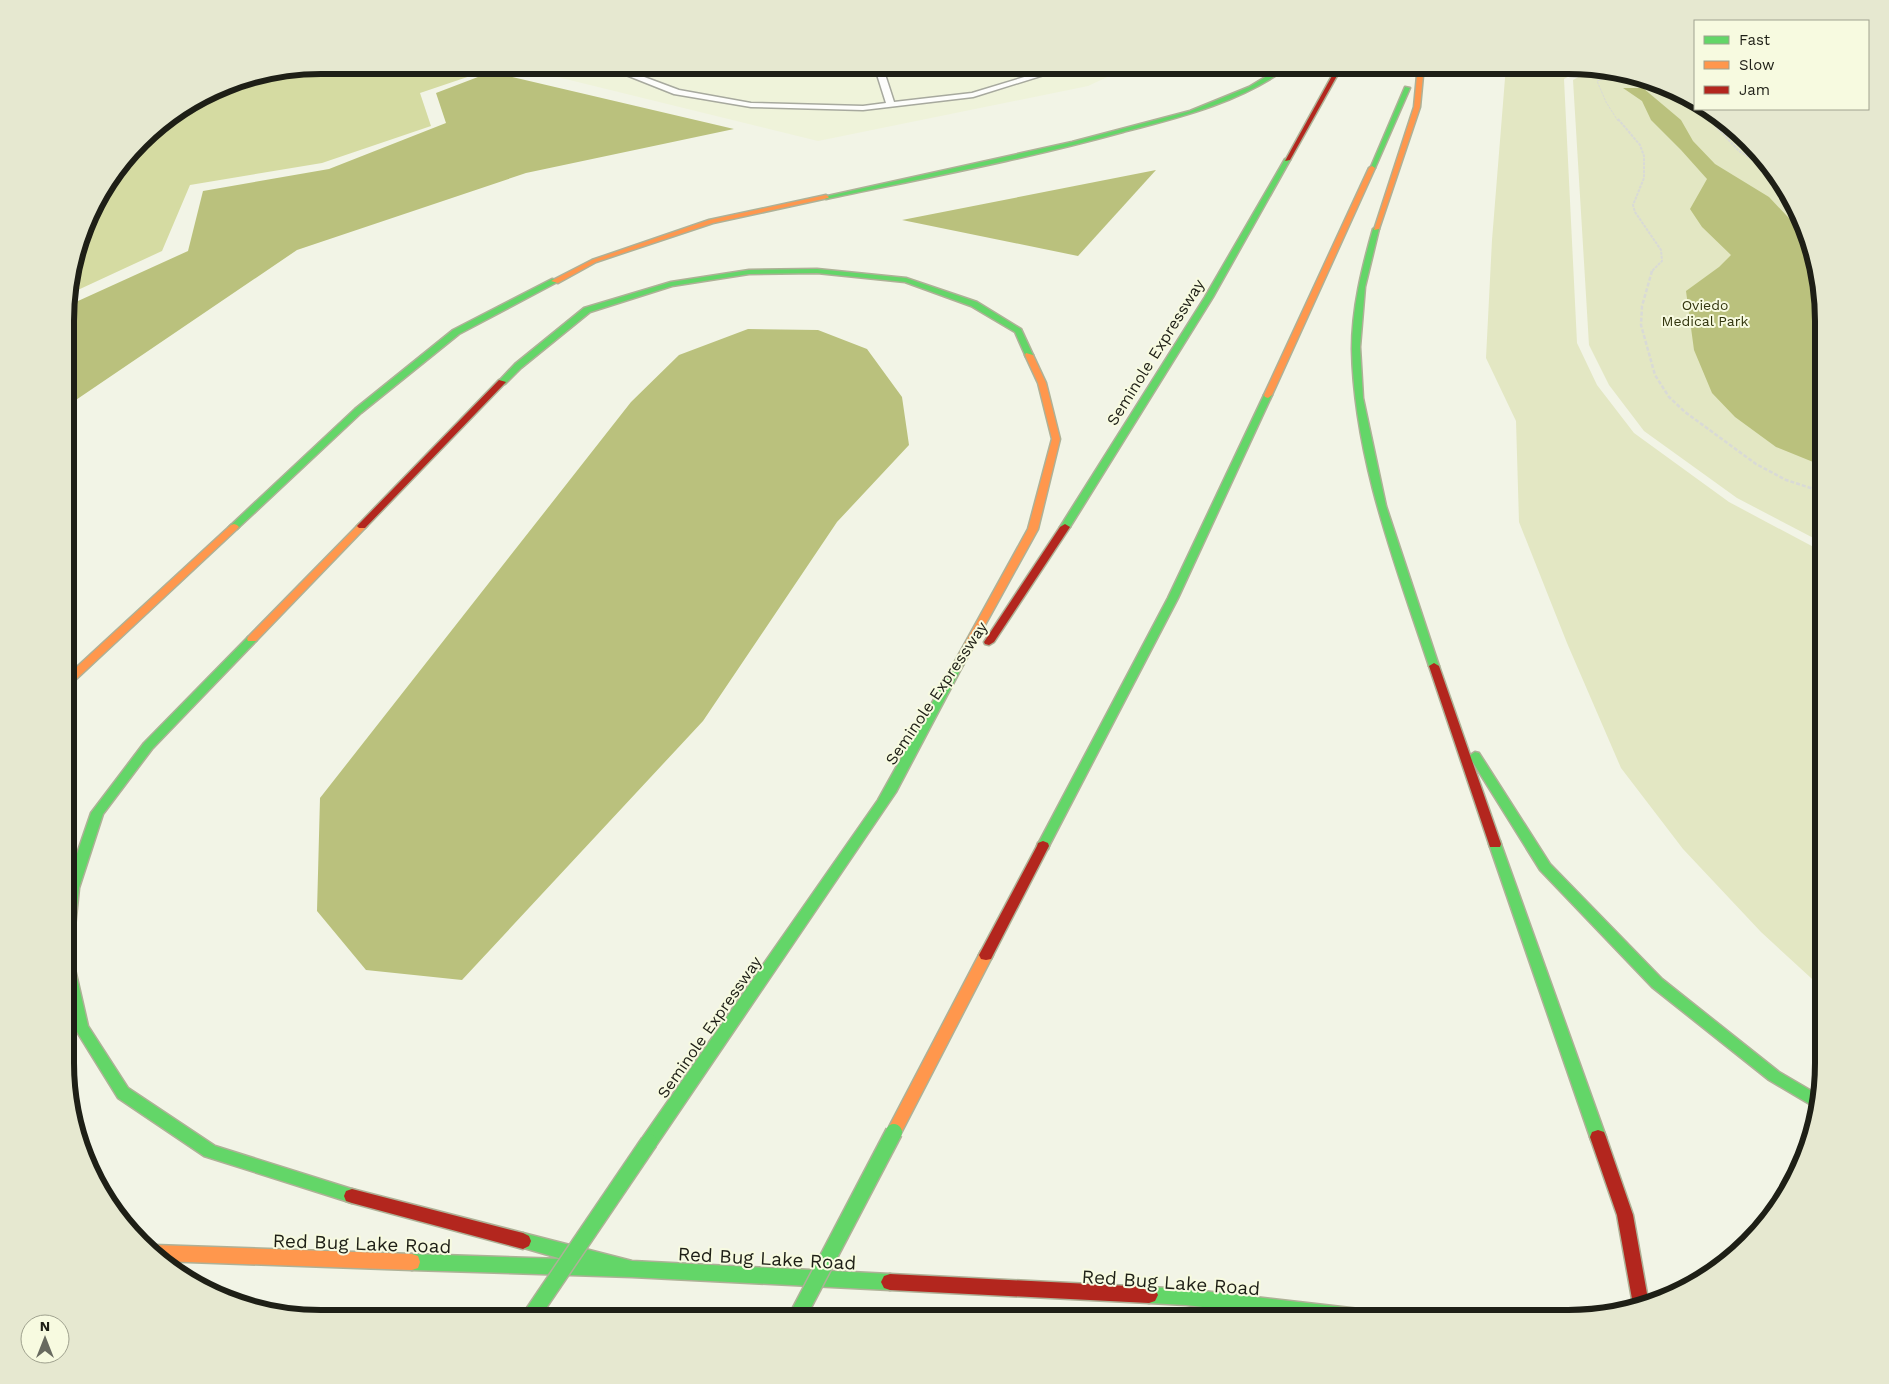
<svg xmlns="http://www.w3.org/2000/svg" width="1889" height="1384" viewBox="0 0 1889 1384" font-family="'Work Sans',sans-serif">
<style>
.built{fill:#eff3da}
.green{fill:#e3e7c3}
.forest{fill:#d5dba2}
.water{fill:#bac17d}
.lines{fill:none;stroke-linecap:round;stroke-linejoin:round}
.lane-casing{stroke:#a7a99e;stroke-width:3}
.fast-casing{stroke:#aeb197;stroke-width:3}
.slow-casing{stroke:#aeb197;stroke-width:3}
.jam-casing{stroke:#aeb197;stroke-width:3}
.path-far2{stroke:#d9dad6;stroke-width:1;stroke-dasharray:2.5 1;stroke-linecap:butt}
.path-far1{stroke:#d9dad6;stroke-width:2;stroke-dasharray:3 1;stroke-linecap:butt}
.path{stroke:#d9dad6;stroke-width:2.5;stroke-dasharray:4 2;stroke-linecap:butt}
.lane{fill:#fdfdfb;fill-rule:evenodd}
.fast{fill:#63d668;fill-rule:evenodd}
.slow{fill:#ff974d;fill-rule:evenodd}
.jam{fill:#b3261e;fill-rule:evenodd}
.fast-bridge-casing{stroke:#aeb197;stroke-width:19;stroke-linecap:butt}
.fast-bridge{stroke:#63d668;stroke-width:16}
.labels{text-anchor:middle;stroke-width:4;stroke-linejoin:round;paint-order:stroke}
.far-park-label{font-size:14px;fill:#32350e;stroke:#f7fae0}
.street-label{font-size:16px;fill:#1e1f16;stroke:#f7fae0}
.near-street-label{font-size:19px;fill:#1e1f16;stroke:#f7fae0}
.rim{fill:none;stroke:#1e1f16;stroke-width:6}
</style>
<rect width="100%" height="100%" fill="#f2f4e6"/>
<polygon class="built" points="538,65 1133,65 1088,86 818,141 533,71"/>
<g class="green">
<polygon points="1506,66 1584,66 1600,69 1578,71 1564,79 1577,343 1597,385 1634,433 1729,502 1823,552 1823,989 1761,932 1683,849 1621,768 1567,643 1519,522 1516,421 1486,358 1492,240"/>
<polygon points="1608,71 1666,84 1695,101 1695,109 1708,109 1724,118 1771,165 1797,208 1823,305 1823,543 1737,498 1644,431 1609,385 1589,345 1573,80 1586,73"/>
</g>
<polygon class="forest" points="321,65 503,65 420,93 431,126 322,163 190,185 162,251 67,295 67,288 92,208 152,129 223,84"/>
<g class="water">
<polygon points="491,72 734,129 526,173 297,250 67,406 67,306 188,251 203,191 329,169 446,123 436,93"/>
<polygon points="1623,88 1643,88 1681,120 1693,141 1715,164 1769,197 1804,234 1823,305 1823,466 1776,447 1735,417 1712,393 1694,350 1686,291 1719,267 1731,255 1702,227 1690,209 1707,179 1681,150 1651,120 1642,101"/>
<polygon points="1156,170 1078,256 902,220"/>
<polygon points="748,329 818,330 867,349 902,397 909,445 837,522 703,721 462,980 366,970 317,911 320,798 631,402 679,355"/>
</g>
<g class="lines">
<g class="lane-casing">
<polygon id="lane" points="601,65 612,65 679,90 751,103 863,106 886,103 874,65 882,65 894,102 972,93 1064,65 1076,65 973,97 863,110 751,107 674,94"/>
</g>
<g class="fast-casing">
<g id="fast">
<path d="M 1285,65 L 1291,65 C 1242,102 1181,117 1123,132 C 1025,159 925,178 826,199 L 823,197 L 1072,142 L 1190,111 L 1249,87 Z"/>
<polygon points="1405,87 1410,88 1375,168 1370,169"/>
<polygon points="1285,159 1290,160 1213,297 1070,527 1065,530 1062,529 1060,527 1205,297"/>
<path d="M 1376,227 L 1379,229 L 1365,287 L 1360,347 L 1363,398 L 1386,506 L 1439,666 L 1434,669 L 1429,666 C 1395,563 1354,458 1352,349 C 1352,308 1362,268 1373,229 Z"/>
<polygon points="817,269 906,278 977,302 1021,329 1033,355 1026,357 1015,332 971,306 905,282 817,273 749,274 672,286 590,312 521,368 505,384 498,382 515,364 584,308 671,282 749,270"/>
<polygon points="552,279 559,281 459,334 361,413 237,529 231,529 229,527 231,525 355,409 453,330"/>
<polygon points="1268,392 1272,395 1178,598 1049,846 1048,849 1038,849 1037,846 1168,598 1264,395"/>
<polygon points="252,636 256,637 257,639 256,641 152,749 103,814 79,888 72,956 88,1026 128,1088 215,1146 358,1191 360,1196 358,1201 352,1203 204,1156 118,1098 74,1027 67,994 67,883 91,813 144,743 248,637"/>
<polygon points="958,662 963,665 896,792 655,1147 649,1149 643,1147 641,1142 643,1137 878,800 953,665"/>
<polygon points="1475,752 1479,753 1550,864 1662,979 1779,1072 1820,1096 1818,1109 1769,1080 1652,987 1540,870 1469,756"/>
<polygon points="1495,839 1500,841 1501,844 1606,1137 1604,1142 1598,1144 1592,1142 1590,1137 1489,844 1490,841"/>
<polygon points="523,1233 632,1261 890,1274 896,1276 899,1282 896,1288 890,1290 632,1277 412,1270 406,1268 404,1262 406,1256 412,1254 562,1259 517,1246 515,1241 517,1236"/>
<polygon points="1149,1287 1186,1289 1377,1311 1383,1313 1386,1319 1303,1319 1186,1305 1149,1303 1143,1301 1140,1295 1143,1289"/>
</g>
</g>
<g class="slow-casing">
<g id="slow">
<polygon points="1418,65 1424,65 1420,107 1379,229 1374,230 1414,107"/>
<polygon points="1372,166 1375,168 1272,395 1268,398 1265,397 1264,395 1369,168"/>
<polygon points="826,195 829,197 828,198 713,223 596,262 558,283 551,281 592,260 709,220"/>
<polygon points="1026,353 1033,355 1046,383 1060,439 1038,529 963,665 958,668 953,665 1028,529 1052,439 1038,383 1025,355"/>
<polygon points="362,523 365,524 367,526 365,528 256,641 248,641 247,639 248,637 359,524"/>
<polygon points="234,524 237,525 239,527 237,529 71,684 67,685 67,676 231,525"/>
<polygon points="986,950 991,951 993,955 899,1137 894,1139 889,1137 886,1132 889,1127 981,951"/>
<polygon points="154,1245 412,1254 418,1256 420,1262 418,1268 412,1270 161,1261 149,1247"/>
</g>
</g>
<g class="jam-casing">
<g id="jam">
<polygon points="1338,65 1343,65 1290,160 1285,161"/>
<polygon points="499,380 506,382 365,528 359,528 357,526 359,524"/>
<polygon points="1065,524 1070,527 994,642 989,645 985,644 984,642 1060,527"/>
<polygon points="1434,663 1439,666 1501,844 1500,847 1490,847 1489,844 1429,666"/>
<polygon points="1043,841 1048,843 1049,846 993,955 991,959 986,960 981,959 979,955 1037,846 1038,843"/>
<polygon points="1598,1130 1604,1132 1606,1137 1633,1215 1649,1305 1634,1310 1617,1215 1590,1137 1592,1132"/>
<polygon points="352,1189 523,1233 529,1236 531,1241 529,1246 523,1249 352,1203 346,1201 344,1196 346,1191"/>
<polygon points="890,1274 1149,1287 1155,1289 1158,1295 1155,1301 1149,1303 890,1290 884,1288 881,1282 884,1276"/>
</g>
</g>
<path class="path-far2" d="M 1618,121 L 1606,102 L 1597,81 C 1642,67 1678,93 1711,121"/>
<g class="path-far1">
<polyline points="1618,119 1640,145 1644,156 1644,178 1633,205 1635,212 1661,250 1662,261 1651,272"/>
<polyline points="1709,119 1739,151 1776,174"/>
</g>
<polyline class="path" points="1652,271 1642,306 1641,325 1655,375 1669,397 1685,412 1756,464 1786,480 1823,492"/>
<use href="#lane" class="lane"/>
<use href="#fast" class="fast"/>
<use href="#slow" class="slow"/>
<use href="#jam" class="jam"/>
<g class="fast-bridge-casing">
<g id="fast-bridge">
<polyline points="529,1319 649,1142"/>
<polyline points="796,1319 894,1132"/>
</g>
</g>
<use href="#fast-bridge" class="fast-bridge"/>
</g>
<g class="labels">
<g class="far-park-label">
<text x="1705" y="310">Oviedo<tspan x="1705" dy="16">Medical Park</tspan></text>
</g>
<g class="street-label">
<text transform="translate(1155 352) rotate(-58)" y="6">Seminole Expressway</text>
<text transform="translate(936 693) rotate(-56)" y="6">Seminole Expressway</text>
<text transform="translate(709 1027) rotate(-55)" y="6">Seminole Expressway</text>
</g>
<g class="near-street-label">
<text transform="translate(362 1243) rotate(2)" y="7">Red Bug Lake Road</text>
<text transform="translate(767 1258) rotate(3)" y="7">Red Bug Lake Road</text>
<text transform="translate(1171 1282) rotate(4)" y="7">Red Bug Lake Road</text>
</g>
</g>
<path d="M0 0H1889V1384H0ZM321 74H1568A247 247 0 0 1 1815 321V1063A247 247 0 0 1 1568 1310H321A247 247 0 0 1 74 1063V321A247 247 0 0 1 321 74Z" fill="#e6e8d0" fill-rule="evenodd"/>
<path class="rim" d="M321 74H1568A247 247 0 0 1 1815 321V1063A247 247 0 0 1 1568 1310H321A247 247 0 0 1 74 1063V321A247 247 0 0 1 321 74Z"/>
<rect x="1694" y="20" width="175" height="90" fill="#f7fae0" stroke="#a0a28f"/>
<rect x="1704" y="36" width="25" height="8" fill="#63d668" stroke="#a0a28f"/>
<text x="1739" y="45" font-size="15" fill="#1e1f16">Fast</text>
<rect x="1704" y="61" width="25" height="8" fill="#ff974d" stroke="#a0a28f"/>
<text x="1739" y="70" font-size="15" fill="#1e1f16">Slow</text>
<rect x="1704" y="86" width="25" height="8" fill="#b3261e" stroke="#a0a28f"/>
<text x="1739" y="95" font-size="15" fill="#1e1f16">Jam</text>
<g transform="translate(45 1339)"><circle r="24" fill="#f7fae0" stroke="#a0a28f"/>
<path d="M0-4L9 19L0 12L-9 19Z" fill="#686a5f"/>
<text y="-8" font-size="14" font-weight="bold" text-anchor="middle" fill="#1e1f16">N</text>
</g>
</svg>
